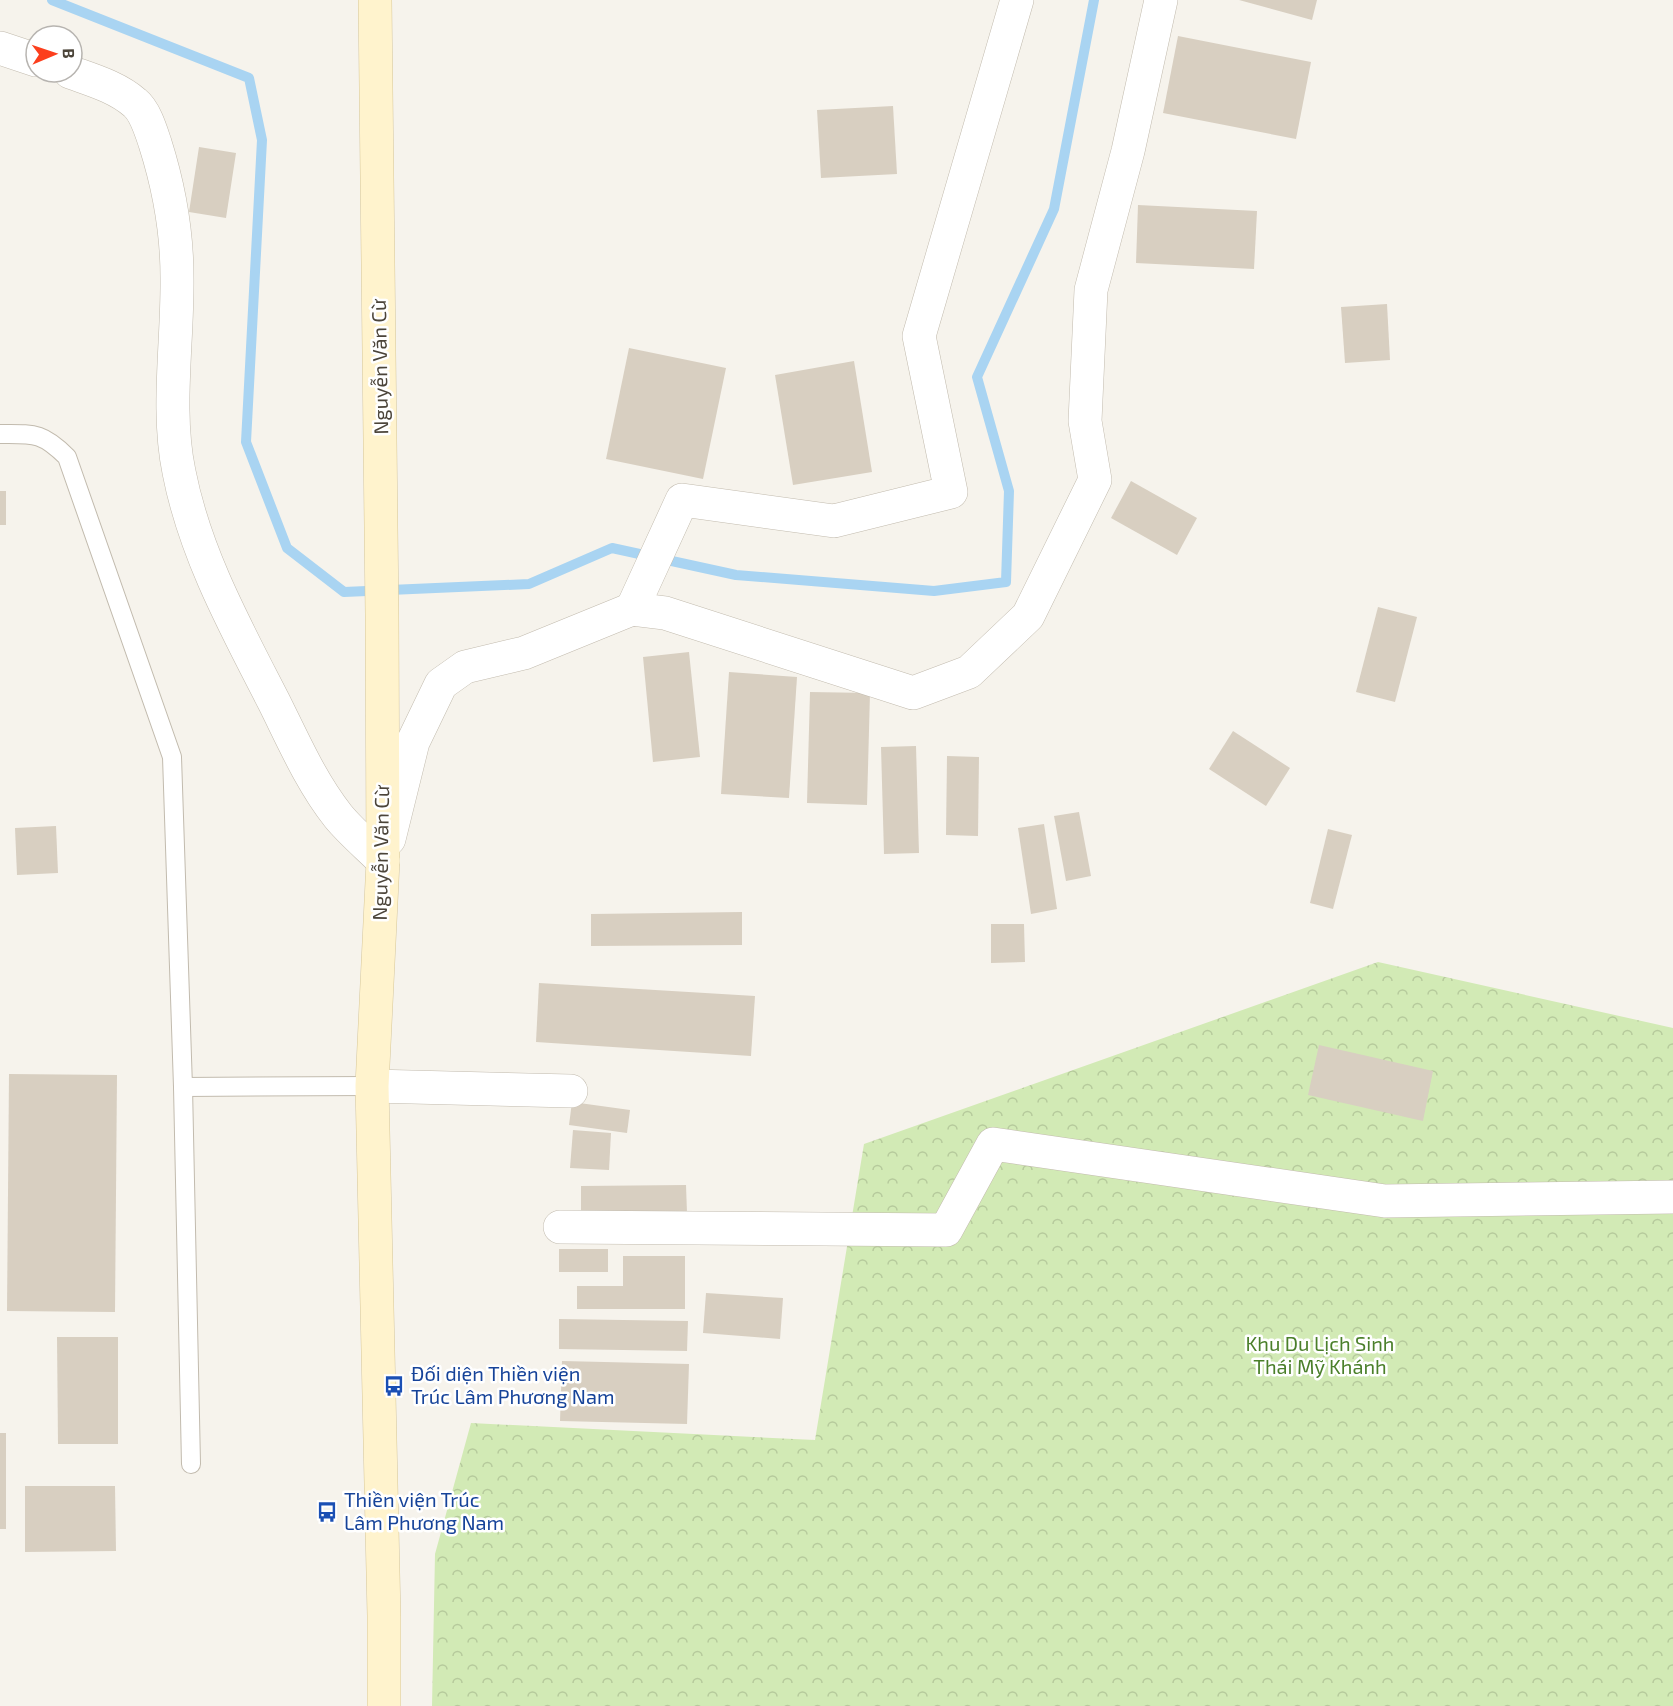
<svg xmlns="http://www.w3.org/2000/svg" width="1673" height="1706" viewBox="0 0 1673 1706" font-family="'Exo 2',sans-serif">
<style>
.park{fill:url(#park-crowns)}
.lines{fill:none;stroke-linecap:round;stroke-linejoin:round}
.stream{stroke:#a9d4f2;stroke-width:10}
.building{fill:#d8cfc1}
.service-casing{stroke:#c2bbae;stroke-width:20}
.minor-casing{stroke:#c2bbae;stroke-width:34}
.secondary-casing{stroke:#d6c79b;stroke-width:34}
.service{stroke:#fff;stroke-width:18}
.minor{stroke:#fff;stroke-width:33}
.secondary{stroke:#fff3cd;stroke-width:33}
.labels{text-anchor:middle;stroke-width:5;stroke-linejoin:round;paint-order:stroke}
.street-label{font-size:20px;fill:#4b4439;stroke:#fff}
.park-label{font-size:20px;fill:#4a7f2a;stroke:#fff}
.transit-label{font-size:20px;fill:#164399;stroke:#fff;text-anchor:start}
</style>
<defs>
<pattern id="park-crowns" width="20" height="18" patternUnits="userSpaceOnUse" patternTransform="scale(1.5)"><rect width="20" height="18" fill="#d2eab5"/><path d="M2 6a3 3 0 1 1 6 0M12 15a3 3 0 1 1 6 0" fill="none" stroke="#b6ca9c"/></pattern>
</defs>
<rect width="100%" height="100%" fill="#f6f3ec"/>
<polygon class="park" points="1378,962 1673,1028 1673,1706 432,1706 435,1554 471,1423 815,1440 864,1144"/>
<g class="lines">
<polyline class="stream" points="52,0 249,78 262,140 246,442 287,548 344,592 529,584 612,548 736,575 934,591 1006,582 1009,491 977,377 1054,209 1094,0"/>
</g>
<g class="building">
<polygon points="1239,0 1317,0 1312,20"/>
<polygon points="1178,36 1311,62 1296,139 1163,113"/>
<polygon points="893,106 897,174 821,178 817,110"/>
<polygon points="199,147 236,153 226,218 189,212"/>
<polygon points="1138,205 1257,211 1254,269 1136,263"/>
<polygon points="1387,304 1390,360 1345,363 1341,307"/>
<polygon points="629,348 726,368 703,479 606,459"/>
<polygon points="854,361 872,472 793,485 775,375"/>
<polygon points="1131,481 1197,518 1177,555 1111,518"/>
<rect x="0" y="491" width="6" height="34"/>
<polygon points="1378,607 1417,617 1395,702 1356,692"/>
<polygon points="689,652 700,757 653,762 643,657"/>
<polygon points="729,672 797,677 789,798 721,794"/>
<polygon points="810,692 870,693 867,805 807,803"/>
<polygon points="1233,731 1290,768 1266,806 1209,769"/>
<polygon points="916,746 919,853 884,854 881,747"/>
<polygon points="947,756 979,757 978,836 946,835"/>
<polygon points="1079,812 1091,876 1066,881 1054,816"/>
<polygon points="1044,824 1057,909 1031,914 1018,828"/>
<polygon points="56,826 58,873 17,875 15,828"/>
<polygon points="1328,829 1352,835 1333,909 1310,903"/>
<polygon points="742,912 742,945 591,946 591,914"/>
<polygon points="991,924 1024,924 1025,962 991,963"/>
<polygon points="539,983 755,996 751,1056 536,1042"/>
<polygon points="1319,1045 1433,1071 1423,1121 1308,1095"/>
<polygon points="9,1074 117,1075 115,1312 7,1311"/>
<polygon points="572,1102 630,1110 627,1133 569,1125"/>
<polygon points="573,1130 611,1133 609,1170 570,1168"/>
<polygon points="686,1185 687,1213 581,1214 581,1186"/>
<rect x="559" y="1249" width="49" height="23"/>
<polygon points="623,1256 685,1256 685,1309 577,1309 577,1286 623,1286"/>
<polygon points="706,1293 783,1298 780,1339 703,1333"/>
<polygon points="559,1319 688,1321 687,1351 559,1349"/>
<polygon points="57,1337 118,1337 118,1444 58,1444"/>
<polygon points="562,1361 689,1364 687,1424 560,1421"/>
<rect x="0" y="1433" width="6" height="96"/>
<polygon points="25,1486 115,1486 116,1551 25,1552"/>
</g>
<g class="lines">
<g class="service-casing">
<g id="service">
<path d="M 0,434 C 34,434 42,432 67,457 L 172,757 L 183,1087 L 372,1086"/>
<polyline points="183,1087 191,1464"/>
</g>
</g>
<g class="minor-casing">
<g id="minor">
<polyline points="0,48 36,60"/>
<path d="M 70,72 C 92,80 117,87 135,103 C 145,111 151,131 155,143 C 169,187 177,231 177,277 C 178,340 166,410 179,472 C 195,554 236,628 274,702 C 293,740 311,782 338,816 C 351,832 368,846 383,861"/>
<polyline points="632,609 682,500 834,521 951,492 919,336 1017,0"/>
<polyline points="389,839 413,742 441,684 465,667 524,653 632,609 665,613 913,693 969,672 1028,616 1095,480 1085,421 1091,290 1128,151 1161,0"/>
<polyline points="372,1086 571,1091"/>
<polyline points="560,1227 946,1230 993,1144 1385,1201 1673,1197"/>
</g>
</g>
<g class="secondary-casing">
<polyline id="secondary" points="375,0 382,614 383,861 372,1086 384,1616 384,1706"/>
</g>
<use href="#service" class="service"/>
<use href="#minor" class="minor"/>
<use href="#secondary" class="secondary"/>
</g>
<defs>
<g id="bus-bare" transform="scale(1.62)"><path d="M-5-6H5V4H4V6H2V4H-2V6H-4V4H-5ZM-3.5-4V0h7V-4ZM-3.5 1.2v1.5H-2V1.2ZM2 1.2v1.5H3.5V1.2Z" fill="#1a4fb4" stroke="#fff" stroke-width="2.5" paint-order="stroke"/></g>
</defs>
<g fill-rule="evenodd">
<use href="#bus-bare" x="394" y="1386"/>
<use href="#bus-bare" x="327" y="1512"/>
</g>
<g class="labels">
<g class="street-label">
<text transform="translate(380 367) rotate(-91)" y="7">Nguyễn Văn Cừ</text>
<text transform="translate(381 853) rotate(-89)" y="7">Nguyễn Văn Cừ</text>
</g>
<g class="park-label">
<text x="1320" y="1351">Khu Du Lịch Sinh<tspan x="1320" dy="23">Thái Mỹ Khánh</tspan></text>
</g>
<g class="transit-label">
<text x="411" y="1381">Đối diện Thiền viện<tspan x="411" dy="23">Trúc Lâm Phương Nam</tspan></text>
<text x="344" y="1507">Thiền viện Trúc<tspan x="344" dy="23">Lâm Phương Nam</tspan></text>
</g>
</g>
<g transform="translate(54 54) rotate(88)"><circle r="28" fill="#ffffff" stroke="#b7b4b0" stroke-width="1.5"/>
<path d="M0-4.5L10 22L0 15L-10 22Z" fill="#fc3f1d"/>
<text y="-9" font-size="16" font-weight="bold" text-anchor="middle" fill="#4b4439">B</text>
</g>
</svg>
